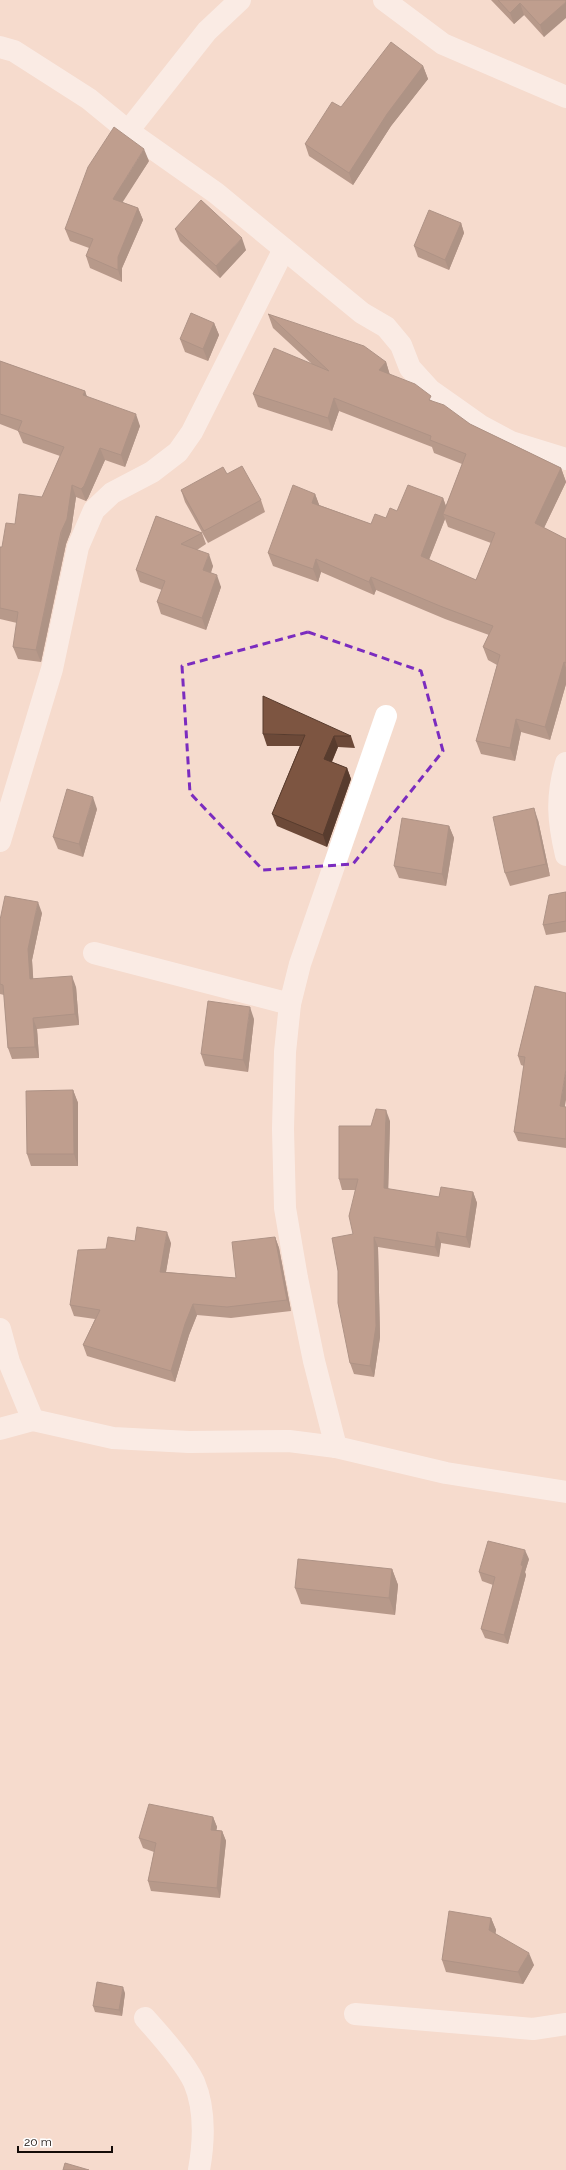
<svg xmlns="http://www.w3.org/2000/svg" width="566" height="2170" viewBox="0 0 566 2170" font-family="Raleway,sans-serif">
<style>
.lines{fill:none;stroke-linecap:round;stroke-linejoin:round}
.minor{stroke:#fff;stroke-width:22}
.wall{fill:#6c4938;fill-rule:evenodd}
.shaded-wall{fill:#583c2e}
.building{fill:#7d5541;stroke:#583c2e}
.marked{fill:none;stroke:#7b2cbf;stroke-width:3;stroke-dasharray:8 5;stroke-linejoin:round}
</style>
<rect width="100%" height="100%" fill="#f5dbcd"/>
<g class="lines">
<g class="minor">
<polyline points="384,0 443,44 566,97"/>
<polyline points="0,47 14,51 89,99 128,131 216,193 362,313 386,327 401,345 410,368 430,390 457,409 481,426 511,442 566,459"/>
<polyline points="128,131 207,31 240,0"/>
<path d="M 566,763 C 556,797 558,821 566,855"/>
<polyline points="0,841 52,669 78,547 94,510 112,493 152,472 178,452 192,432 284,249"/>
<polyline points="94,953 290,1004"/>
<polyline points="0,1329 9,1362 33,1420"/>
<polyline points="0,1429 33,1420 113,1438 189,1442 289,1441 336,1447 446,1473 566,1492"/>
<polyline points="336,1447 314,1361 297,1278 285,1208 283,1129 285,1052 290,1004 300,964 386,716"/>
<polyline points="355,2014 533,2029 566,2024"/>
<path d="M 145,2018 C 160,2035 184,2061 194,2082 C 205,2108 204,2142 199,2170"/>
</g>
</g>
<g class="wall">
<polygon points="491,0 566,0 544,37 524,15 514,24"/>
<polygon points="423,66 428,79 391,126 353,185 309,156 305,144 341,107"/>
<polygon points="149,161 122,202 138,208 143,220 122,268 122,282 90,268 86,256 89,248 70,241 65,229"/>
<polygon points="461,223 464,233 449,270 418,257 414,246"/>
<polygon points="175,229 246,250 220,278 180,241"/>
<path d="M 268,314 L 386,362 L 390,375 L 470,424 L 561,468 L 566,482 L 544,528 L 566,539 L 566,684 L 550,740 L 521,732 L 515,761 L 481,754 L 476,741 L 497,665 L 488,660 L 483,647 L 489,635 L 445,619 L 376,590 L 374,595 L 321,572 L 318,582 L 273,566 L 268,553 L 315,494 L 319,505 L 371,524 L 386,518 L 397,511 L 443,498 L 446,506 L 462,464 L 434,453 L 432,447 L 339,411 L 332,431 L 258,407 L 253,394 L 312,364 L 273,328 ZM 445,519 L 448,527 L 491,543 L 476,580 L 429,560 Z"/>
<polygon points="214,323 219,335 208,361 185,352 180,339"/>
<polygon points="0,361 85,391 87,397 140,426 125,467 105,460 88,498 86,501 76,497 71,531 66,544 41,662 18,659 13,647 17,623 0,619 0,547 2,547 15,524 42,497 60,456 23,443 18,431 0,424"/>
<polygon points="227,474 261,500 265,512 208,543 185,502 181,490"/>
<polygon points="156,516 202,533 206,544 197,550 213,566 211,573 221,587 206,630 161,614 157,602 162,590 140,582 136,570"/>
<polygon points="263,734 351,736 355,748 338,747 332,762 347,768 351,779 327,847 277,826 272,814 300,746 267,746"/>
<polygon points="97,809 83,857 58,849 53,837"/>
<polygon points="538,820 550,876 510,886 505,873"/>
<polygon points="449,826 454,838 446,886 399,878 394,866"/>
<polygon points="566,892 566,932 546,935 543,925"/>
<polygon points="42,913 32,960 33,979 76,987 79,1025 37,1029 39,1058 12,1059 8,1048 4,995 0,994 0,920"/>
<polygon points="535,986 565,1107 566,1107 566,1148 518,1141 514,1132 524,1066 521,1065 518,1056"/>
<polygon points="254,1019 248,1072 205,1066 201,1054"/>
<polygon points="73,1090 78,1103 78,1166 31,1166 27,1154"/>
<polygon points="390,1121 388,1189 439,1197 473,1192 477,1203 470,1248 441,1243 439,1257 378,1247 380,1337 374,1377 354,1374 350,1363 353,1234 355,1190 342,1190 339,1179 371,1126"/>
<polygon points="275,1237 279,1248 291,1311 231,1318 197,1315 189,1335 175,1382 87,1356 83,1345 95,1319 74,1316 70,1305 106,1249 135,1241 171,1243 166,1272 236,1278"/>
<polygon points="529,1559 525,1572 526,1575 508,1644 485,1638 481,1629 493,1585 482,1581 479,1572"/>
<polygon points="392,1569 398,1585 395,1615 301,1604 295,1588"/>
<polygon points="213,1817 217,1827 216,1830 222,1831 226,1841 220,1898 151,1891 148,1881 154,1852 143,1848 139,1838"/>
<polygon points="491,1918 496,1930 495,1934 534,1965 523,1984 446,1972 442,1960"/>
<polygon points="125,1993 122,2016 95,2012 93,2006"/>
</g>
<g class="shaded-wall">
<polygon points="566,2 566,18 544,37 540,25"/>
<polygon points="520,3 524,15 514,24 510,13"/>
<polygon points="423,66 428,79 391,126 353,185 349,173 387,114"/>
<polygon points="144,149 149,161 117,211 113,199"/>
<polygon points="138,208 143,220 122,268 122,282 118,270 118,257"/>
<polygon points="461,223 464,233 449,270 445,260"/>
<polygon points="242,238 246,250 220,278 216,266"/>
<polygon points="214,323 219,335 208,361 203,349"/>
<polygon points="386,362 390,376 379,370"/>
<polygon points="85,391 89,403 83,395"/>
<polygon points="334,398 339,411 332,431 328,418"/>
<polygon points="136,414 140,426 125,467 121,455"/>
<polygon points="100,448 105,460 88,498 86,501 81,489"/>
<polygon points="561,468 566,482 540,536 535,523"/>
<polygon points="72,485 76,497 71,531 66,544 41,662 36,650"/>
<polygon points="315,494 320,507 312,503"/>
<polygon points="443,498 448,512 443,514 445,519 425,569 421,556"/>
<polygon points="209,554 213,566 207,582 203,570"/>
<polygon points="316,559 321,572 318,582 313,569"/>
<polygon points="217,575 221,587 206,630 202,618"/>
<polygon points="371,577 376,590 374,595 369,582"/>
<polygon points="564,662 566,668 566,684 550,740 545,727"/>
<polygon points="516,719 521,732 515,761 510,748"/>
<polygon points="334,736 338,747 328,770 324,759"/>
<polygon points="347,768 351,779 327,847 323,835"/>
<polygon points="93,797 97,809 83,857 79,844"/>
<polygon points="534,808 538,820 550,876 546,864"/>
<polygon points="449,826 454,838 446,886 442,874"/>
<polygon points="38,902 42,913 32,960 34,990 30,979 28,949"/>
<polygon points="72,976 76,987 79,1025 75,1014"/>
<polygon points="250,1007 254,1019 248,1072 243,1060"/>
<polygon points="33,1018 37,1029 39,1058 35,1047"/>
<polygon points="566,1069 566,1100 563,1116 560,1106"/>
<polygon points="73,1090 78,1103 78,1166 74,1154"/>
<polygon points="386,1110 390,1121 388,1199 384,1188"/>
<polygon points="473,1192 477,1203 470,1248 466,1237"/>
<polygon points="167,1232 171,1243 164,1283 160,1272"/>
<polygon points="437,1232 441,1243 439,1257 435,1247"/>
<polygon points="275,1237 279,1248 291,1311 287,1300"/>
<polygon points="374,1237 378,1247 380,1337 374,1377 370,1366"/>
<polygon points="193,1304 197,1315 189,1335 175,1382 171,1371 185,1324"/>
<polygon points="525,1550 529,1559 525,1572 526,1575 508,1644 504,1635 521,1565"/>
<polygon points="392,1569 398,1585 395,1615 389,1598"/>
<polygon points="213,1817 217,1827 215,1840 211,1830"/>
<polygon points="222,1831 226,1841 220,1898 217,1888"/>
<polygon points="491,1918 496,1930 494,1943 489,1930"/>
<polygon points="529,1953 534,1965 523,1984 518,1972"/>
<polygon points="123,1987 125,1993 122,2016 119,2010"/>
</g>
<g class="building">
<polygon points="498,0 566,0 566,2 540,25 520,3 510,13"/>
<polygon points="391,42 423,66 387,114 349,173 305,144 332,102 341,107"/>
<polygon points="114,127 144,149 113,199 138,208 118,257 118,270 86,256 93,239 65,229 88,167"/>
<polygon points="201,200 242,238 216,266 175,229"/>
<polygon points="429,210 461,223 445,260 414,246"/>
<polygon points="191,313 214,323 203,349 180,339"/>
<polygon points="268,314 364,346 386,362 379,370 415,384 431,396 429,400 444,405 470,424 561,468 535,523 566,539 566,663 564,662 545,727 516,719 510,748 476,741 500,655 483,647 493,626 440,606 371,577 369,582 316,559 313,569 268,553 293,485 315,494 312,503 371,524 375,514 386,518 390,508 397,511 408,485 443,498 421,556 476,580 495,533 443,514 466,454 430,440 431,436 334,398 328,418 253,394 274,348 329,371"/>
<polygon points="0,361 85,391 83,395 136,414 121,455 100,448 84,486 81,489 72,485 67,519 61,532 36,650 13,647 18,612 0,608 0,547 2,547 6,523 15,524 19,494 42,497 64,447 18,431 22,421 0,414"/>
<polygon points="242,466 261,500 204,531 181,490 223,467 227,474"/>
<polygon points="156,516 202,533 181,544 209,554 203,570 217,575 202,618 157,602 165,581 136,570"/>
<polygon points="263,696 351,736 334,736 324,759 347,768 323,835 272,814 305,735 263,734"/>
<polygon points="67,789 93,797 79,844 53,837"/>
<polygon points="534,808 546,864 505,873 493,817"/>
<polygon points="402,818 449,826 442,874 394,866"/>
<polygon points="566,892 566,921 543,925 549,895"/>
<polygon points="5,896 38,902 28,949 30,979 72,976 75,1014 33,1018 35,1047 8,1048 3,985 0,984 0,920"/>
<polygon points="535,986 566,993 566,1069 560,1106 566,1107 566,1139 514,1132 525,1057 518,1056"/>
<polygon points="208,1001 250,1007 243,1060 201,1054"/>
<polygon points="73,1090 74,1154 27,1154 26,1091"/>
<polygon points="376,1109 386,1110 384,1188 439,1197 441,1187 473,1192 466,1237 437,1232 435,1247 374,1237 376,1326 370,1366 350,1363 338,1303 338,1271 332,1238 353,1234 349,1216 358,1179 339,1179 339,1126 371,1126"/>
<polygon points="137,1227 167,1232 160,1272 236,1278 232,1242 275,1237 287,1300 227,1307 193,1304 185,1324 171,1371 83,1345 100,1310 70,1305 78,1250 106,1249 108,1237 135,1241"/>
<polygon points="488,1541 525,1550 521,1565 523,1566 504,1635 481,1629 495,1577 479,1572"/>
<polygon points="298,1559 392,1569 389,1598 295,1588"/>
<polygon points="149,1804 213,1817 211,1830 222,1831 217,1888 148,1881 156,1843 139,1838"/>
<polygon points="449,1911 491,1918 489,1930 529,1953 518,1972 442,1960"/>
<polygon points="97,1982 123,1987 119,2010 93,2006"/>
<polygon points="65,2163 89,2170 63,2170"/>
</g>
<path d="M0 0H566V2170H0ZM 308,632 L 421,671 L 443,751 L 353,864 L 263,870 L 190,793 L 182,666 Z" fill="#f5dbcd" fill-opacity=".55" fill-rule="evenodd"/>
<path class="marked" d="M 308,632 L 421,671 L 443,751 L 353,864 L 263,870 L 190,793 L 182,666 Z"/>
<path d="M18 2146v6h94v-6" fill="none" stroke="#140b07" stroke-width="2"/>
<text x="24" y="2146" font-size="12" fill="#140b07" stroke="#ffffff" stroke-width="3" paint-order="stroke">20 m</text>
</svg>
